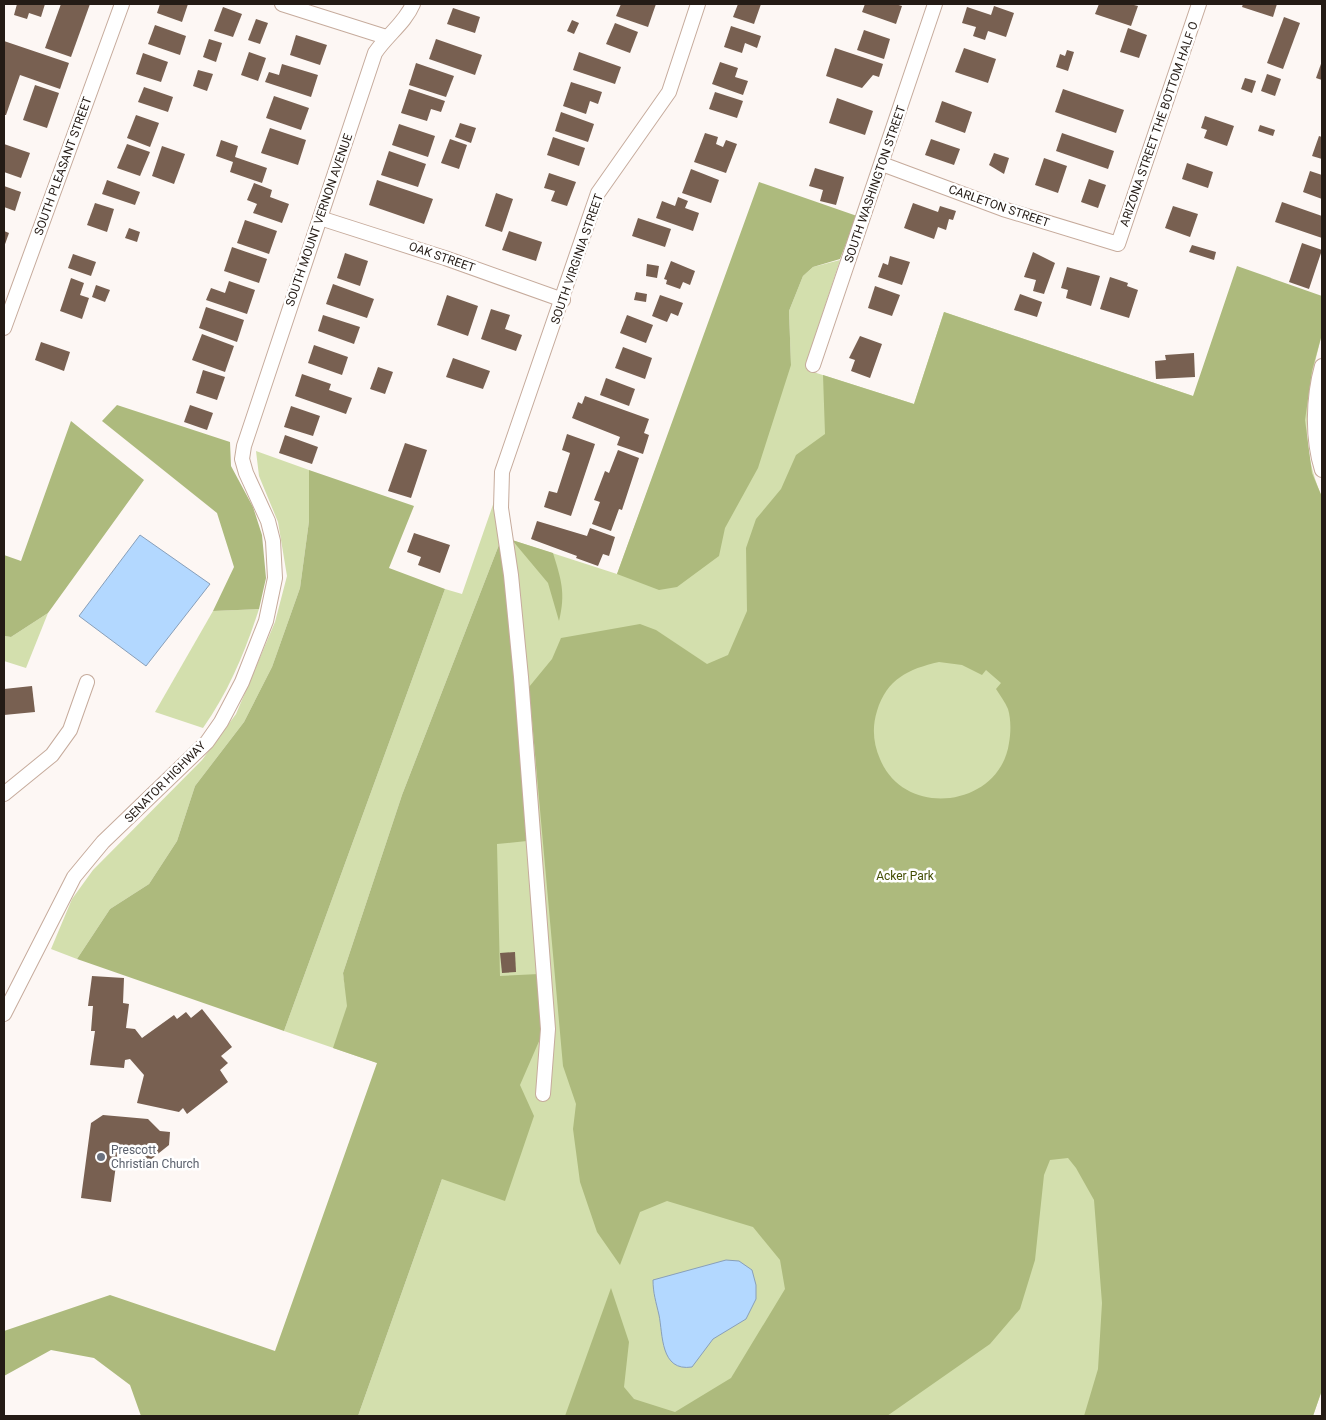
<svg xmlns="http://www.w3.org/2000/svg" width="1326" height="1420" viewBox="0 0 1326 1420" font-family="Roboto,sans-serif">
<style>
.green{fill:#d3dfad}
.forest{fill:#adba7d;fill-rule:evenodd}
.water{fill:#b3d8ff;stroke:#889fb9}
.building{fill:#786051}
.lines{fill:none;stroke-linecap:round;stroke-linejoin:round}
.minor-casing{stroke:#c6ab9c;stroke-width:16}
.minor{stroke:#fff;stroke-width:14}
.worship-dot{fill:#6b7280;stroke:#fff;stroke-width:2}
.labels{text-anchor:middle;stroke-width:5;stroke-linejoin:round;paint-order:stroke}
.street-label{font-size:12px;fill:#241b15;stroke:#fff}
.park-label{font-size:12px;fill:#444f05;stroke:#fff}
.worship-label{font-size:12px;fill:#5b616d;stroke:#fff;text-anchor:start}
</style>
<rect width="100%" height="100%" fill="#fdf7f4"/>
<g class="green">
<path d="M 840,260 L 806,364 L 807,370 L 914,404 L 944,312 L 1193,396 L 1322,334 C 1307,392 1297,440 1322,497 L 1322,1390 L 1313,1416 L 358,1416 L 442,1179 L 377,1063 L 284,1031 L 445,589 L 462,594 L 496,496 L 502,537 L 402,795 L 343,973 L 348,1005 L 506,538 L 617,574 L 704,337 L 791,365 L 789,311 L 803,276 L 813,267 Z"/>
<polygon points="256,451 309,470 309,521 300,588 272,667 244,722 195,786 177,841 149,884 110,909 77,959 51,949 72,899 93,870 202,760 236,714 275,622 287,576 278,522 259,476"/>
<path d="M 259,609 C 245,652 229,691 203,728 L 155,712 L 213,611 Z"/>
<polygon points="48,613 26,668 4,661 4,636 11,637"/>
</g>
<g class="forest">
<polygon points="759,182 857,216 840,259 813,267 803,276 789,311 791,365 758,468 725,528 719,556 677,587 659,590 617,574"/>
<path d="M 1237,266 L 1322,296 L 1322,334 L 1312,371 L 1305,420 L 1312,473 L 1322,497 L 1322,1390 L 1313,1416 L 1084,1416 L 1098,1369 L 1102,1303 L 1094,1200 L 1076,1168 L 1068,1158 L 1050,1160 L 1044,1175 L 1035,1260 L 1020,1309 L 990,1344 L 887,1416 L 565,1416 L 611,1288 L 629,1342 L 624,1387 L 634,1399 L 675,1412 L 731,1378 L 785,1289 L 780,1260 L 753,1227 L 667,1201 L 640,1212 L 620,1265 L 597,1232 L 580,1182 L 573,1129 L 576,1104 L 563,1066 L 529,687 L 552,659 L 561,638 L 640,624 L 656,630 L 707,664 L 728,655 L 747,611 L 746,548 L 756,519 L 781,489 L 796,455 L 825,434 L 823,375 L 914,404 L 944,312 L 1193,396 ZM 939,662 L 962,665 L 982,675 L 986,670 L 1001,683 L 996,689 C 1000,695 1005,702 1008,709 C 1011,719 1011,732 1009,743 C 1000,807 905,820 880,759 C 873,743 872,727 877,711 C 887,679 908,669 939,662 Z"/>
<polygon points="117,405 230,442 231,466 253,507 262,535 266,578 259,609 213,611 234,567 217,513 102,421"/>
<polygon points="71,421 144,480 48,613 11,637 4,636 4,555 21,561"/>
<polygon points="309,470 414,506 389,568 445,589 284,1031 77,959 110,909 149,884 177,841 195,786 244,722 272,667 300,588 309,521"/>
<polygon points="502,537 527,841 497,844 500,976 539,974 542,1019 540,1039 520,1085 534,1116 505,1201 442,1179 358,1416 141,1416 130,1385 94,1358 51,1350 4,1376 4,1331 110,1295 275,1351 377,1063 333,1048 347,1006 343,973 402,795"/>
<path d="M 512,540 L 553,553 C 561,579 566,593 559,621 L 548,583 Z"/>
</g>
<g class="water">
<polygon points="140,535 210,584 146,666 79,616"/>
<path d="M 726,1260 L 739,1261 L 752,1270 L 756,1285 L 756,1299 L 746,1319 L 713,1339 L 692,1367 C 660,1372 663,1334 659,1315 C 656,1302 653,1293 653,1280 Z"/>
</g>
<g class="building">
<polygon points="17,4 45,4 41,17 29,13 27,19 14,15"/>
<polygon points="61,4 90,4 71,57 45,48"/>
<polygon points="160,4 188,4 182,22 157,13"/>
<polygon points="621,4 656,4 648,27 616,16"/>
<polygon points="738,4 761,4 754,24 733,17"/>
<polygon points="865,4 895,4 902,6 896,24 862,12"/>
<polygon points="1099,4 1130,4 1138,6 1131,26 1095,14"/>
<polygon points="1243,4 1277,4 1273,17 1242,7"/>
<polygon points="994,6 1014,13 1006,37 988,31 985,40 973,36 976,27 962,23 967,7 991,15"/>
<polygon points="223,7 242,14 233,37 214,31"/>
<polygon points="453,8 480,17 475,33 447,24"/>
<polygon points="1284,17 1300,23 1283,69 1267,63"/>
<polygon points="256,19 268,23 260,44 248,40"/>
<polygon points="572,20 579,23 574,34 567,31"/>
<polygon points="615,23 638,32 630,53 606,44"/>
<polygon points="155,25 186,36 180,55 148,44"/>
<polygon points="731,26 761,36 757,48 745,43 742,53 724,47"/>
<polygon points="1128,28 1147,35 1139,58 1120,52"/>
<polygon points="864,30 890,39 884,59 857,50"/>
<polygon points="296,35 327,45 320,65 290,55"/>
<polygon points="209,39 222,43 216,62 203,57"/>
<polygon points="436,39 482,55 475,75 429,59"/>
<polygon points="4,41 69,63 60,89 20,75 6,115 4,115"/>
<polygon points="835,48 883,64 879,77 873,75 862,88 826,76"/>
<polygon points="964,48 996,59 988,83 955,72"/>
<polygon points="1067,50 1074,52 1068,71 1056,67 1060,54 1065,56"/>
<polygon points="249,52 266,58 258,81 241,75"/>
<polygon points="579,52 621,67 615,84 573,70"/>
<polygon points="143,53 168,62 161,82 136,74"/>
<polygon points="1322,61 1322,80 1316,78"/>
<polygon points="720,62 738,68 735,77 748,81 743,95 712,84"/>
<polygon points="416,63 454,76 446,97 409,85"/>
<polygon points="282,64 318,75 311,97 265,82 269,72 279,75"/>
<polygon points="198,70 213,74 207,91 193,86"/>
<polygon points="1267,74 1281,79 1275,96 1261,91"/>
<polygon points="1245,78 1256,81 1252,93 1241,89"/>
<polygon points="571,82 602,92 598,104 590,101 586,114 563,106"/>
<polygon points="35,85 59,93 47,128 23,120"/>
<polygon points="144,87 173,97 168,112 138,102"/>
<polygon points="409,89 445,101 441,112 431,109 427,121 401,113"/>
<polygon points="1063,89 1124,110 1116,133 1055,112"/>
<polygon points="715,92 743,101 737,118 709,109"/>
<polygon points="274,96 309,108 301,130 266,118"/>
<polygon points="837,98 873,111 865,135 829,123"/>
<polygon points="942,101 972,112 965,133 935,122"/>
<polygon points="561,112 594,124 588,142 555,131"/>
<polygon points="136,115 159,123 150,147 127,138"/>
<polygon points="1205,116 1234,126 1227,146 1204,138 1207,130 1201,128"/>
<polygon points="460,123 476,128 471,143 455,137"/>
<polygon points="399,124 435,136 428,157 392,145"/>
<polygon points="1260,125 1275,130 1273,136 1258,131"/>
<polygon points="270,128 306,140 298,165 261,153"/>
<polygon points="705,133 718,137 716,144 723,147 726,140 737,144 726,173 694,162"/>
<polygon points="1062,133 1114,151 1108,169 1056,151"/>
<polygon points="1319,136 1322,137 1322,159 1312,156"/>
<polygon points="553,137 585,148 579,166 547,155"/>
<polygon points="450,139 467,145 459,169 441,163"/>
<polygon points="931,139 960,149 954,165 925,155"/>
<polygon points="221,140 238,146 235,157 267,168 262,183 230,172 233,162 216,156"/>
<polygon points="4,144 30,153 21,178 4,172"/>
<polygon points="127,144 150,152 140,176 117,168"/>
<polygon points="162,146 185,154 174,184 152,176"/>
<polygon points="389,151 426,164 418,187 381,175"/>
<polygon points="994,153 1009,158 1004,174 989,165"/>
<polygon points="1044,158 1067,166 1058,193 1035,185"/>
<polygon points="1187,163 1213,172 1208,188 1182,179"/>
<polygon points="815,168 844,177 836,205 820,201 823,190 809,186"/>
<polygon points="691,169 719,180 711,203 682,193"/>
<polygon points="1310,171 1322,175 1322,199 1303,192"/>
<polygon points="549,173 576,182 567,206 551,201 555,191 544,188"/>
<polygon points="1089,179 1106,185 1098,208 1081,202"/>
<polygon points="107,180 140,192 135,205 102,194"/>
<polygon points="377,180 433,199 424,224 369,205"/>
<polygon points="254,183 272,190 270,197 289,204 282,223 253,213 257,204 247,200"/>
<polygon points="4,186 21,192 15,211 4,207"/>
<polygon points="496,193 513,199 502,232 485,226"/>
<polygon points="678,197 688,201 685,208 699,213 693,231 656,218 662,201 675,206"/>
<polygon points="1282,202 1322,216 1322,238 1275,222"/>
<polygon points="95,203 114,209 107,232 87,225"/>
<polygon points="913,203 938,212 940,206 956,211 953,220 949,219 946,230 938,227 934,239 904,228"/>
<polygon points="1173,206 1198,214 1190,237 1165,228"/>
<polygon points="638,218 671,229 665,247 632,236"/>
<polygon points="245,220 277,231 269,254 237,243"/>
<polygon points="129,228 140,232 137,242 125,238"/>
<polygon points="4,231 9,233 4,247"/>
<polygon points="509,231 542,242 536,261 502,250"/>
<polygon points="1302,243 1322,250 1309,289 1289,282"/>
<polygon points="1192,245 1216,252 1214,260 1189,252"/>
<polygon points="232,247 267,259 259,283 224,271"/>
<polygon points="1033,252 1055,263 1044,294 1033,291 1036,280 1024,277"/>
<polygon points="345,253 368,261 360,286 337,278"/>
<polygon points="73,254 96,262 91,276 68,268"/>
<polygon points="890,256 910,262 902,285 878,277 883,263 888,265"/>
<polygon points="671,261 695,271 690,285 683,282 680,289 666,284 667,280 664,279"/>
<polygon points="647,264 659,266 657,278 646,276"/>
<polygon points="1067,267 1100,276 1091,306 1066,298 1068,290 1061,288"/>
<polygon points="1110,277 1128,283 1127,286 1138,290 1129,318 1100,309"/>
<polygon points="71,278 84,283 80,295 89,298 82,319 60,311"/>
<polygon points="229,281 255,290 247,314 206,300 211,288 225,293"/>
<polygon points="333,284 374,299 367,318 326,304"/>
<polygon points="96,285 110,290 105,302 92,297"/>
<polygon points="875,286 900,295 892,316 868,308"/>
<polygon points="636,292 647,294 646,302 634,300"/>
<polygon points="1020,294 1042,302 1037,317 1014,310"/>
<polygon points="447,295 478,306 468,336 437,325"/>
<polygon points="660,295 683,303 678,316 671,313 667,322 652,316"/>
<polygon points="206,307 244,320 237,342 199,328"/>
<polygon points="491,309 510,315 505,329 522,335 516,351 481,339"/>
<polygon points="323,315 360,327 354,344 318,331"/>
<polygon points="627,315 653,325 646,343 620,333"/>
<polygon points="202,334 234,346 225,372 192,360"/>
<polygon points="860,336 882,344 870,378 851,371 855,360 849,358"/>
<polygon points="41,342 70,352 64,371 35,360"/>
<polygon points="314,345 348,357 342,375 308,363"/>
<polygon points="623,347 652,358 645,379 615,368"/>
<polygon points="1194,353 1195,377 1156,379 1155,361 1166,360 1165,355"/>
<polygon points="453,358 490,371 483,389 446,377"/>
<polygon points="378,367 393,372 385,394 370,389"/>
<polygon points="203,370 225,377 217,400 196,393"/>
<polygon points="302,374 331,384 329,390 352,398 346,414 295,396"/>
<polygon points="606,378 635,389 629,406 600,395"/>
<polygon points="585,396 649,419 644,433 649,435 643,454 617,445 620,437 572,418 578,402 582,404"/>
<polygon points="190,405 213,413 207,430 184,422"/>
<polygon points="291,406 320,416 313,436 284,427"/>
<polygon points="567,434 595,444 571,516 544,507 549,491 557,493 570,453 562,450"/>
<polygon points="285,435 318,447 312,464 279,453"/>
<polygon points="405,443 427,450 411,498 388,491"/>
<polygon points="618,450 639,458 622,510 619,509 611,531 592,524 600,502 594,500 605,471 609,473"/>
<polygon points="537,521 587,536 590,528 615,537 609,556 603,554 598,566 576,558 577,556 531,539"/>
<polygon points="414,533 450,545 440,573 418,565 421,557 407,552"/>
<polygon points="32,686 35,712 4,715 4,689"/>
<polygon points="515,952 516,972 502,973 500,953"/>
<polygon points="92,976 124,978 123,1003 129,1004 126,1028 135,1029 142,1038 174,1015 177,1019 186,1012 191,1018 202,1009 232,1047 221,1056 228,1063 220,1070 228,1082 187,1114 183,1108 179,1112 137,1103 144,1075 130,1059 125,1060 124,1068 90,1065 95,1031 91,1031 93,1006 88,1006"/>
<polygon points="103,1115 148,1119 160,1131 170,1132 169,1145 149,1161 143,1154 118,1150 111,1202 81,1198 91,1123"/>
</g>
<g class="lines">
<g class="minor-casing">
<g id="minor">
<polyline points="282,4 386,37"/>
<polyline points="882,164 1003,209 1118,244 1199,4"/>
<polyline points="320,218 445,258 563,300"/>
<polyline points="4,328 122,4"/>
<polyline points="813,365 935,4"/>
<path d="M 1322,366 C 1313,398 1312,438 1322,470"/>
<polyline points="4,794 52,755 70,730 87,682"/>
<path d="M 4,1014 L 74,877 L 103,842 L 207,742 L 221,722 L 242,682 L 266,621 L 275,578 L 273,541 L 268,521 L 246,473 L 242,459 L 244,446 L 375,53 C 387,35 405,23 413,4"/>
<polyline points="543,1094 548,1029 521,677 511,575 501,508 502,472 598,193 669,92 698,4"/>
</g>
</g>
<use href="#minor" class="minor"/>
</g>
<circle class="worship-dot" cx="101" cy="1157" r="5"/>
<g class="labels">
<g class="street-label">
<text transform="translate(1159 124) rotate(-71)" y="4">ARIZONA STREET THE BOTTOM HALF O</text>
<text transform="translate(63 166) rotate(-70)" y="4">SOUTH PLEASANT STREET</text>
<text transform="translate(875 184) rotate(-71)" y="4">SOUTH WASHINGTON STREET</text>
<text transform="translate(999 206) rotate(19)" y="4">CARLETON STREET</text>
<text transform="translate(319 220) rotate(-71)" y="4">SOUTH MOUNT VERNON AVENUE</text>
<text transform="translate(442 257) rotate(19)" y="4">OAK STREET</text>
<text transform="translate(577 259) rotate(-71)" y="4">SOUTH VIRGINIA STREET</text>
<text transform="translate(165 782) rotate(-45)" y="4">SENATOR HIGHWAY</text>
</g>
<g class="park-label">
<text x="905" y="880">Acker Park</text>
</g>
<g class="worship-label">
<text x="111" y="1154">Prescott<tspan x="111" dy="14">Christian Church</tspan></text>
</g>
</g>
<rect width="1326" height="1420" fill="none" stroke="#241b15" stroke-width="10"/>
</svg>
